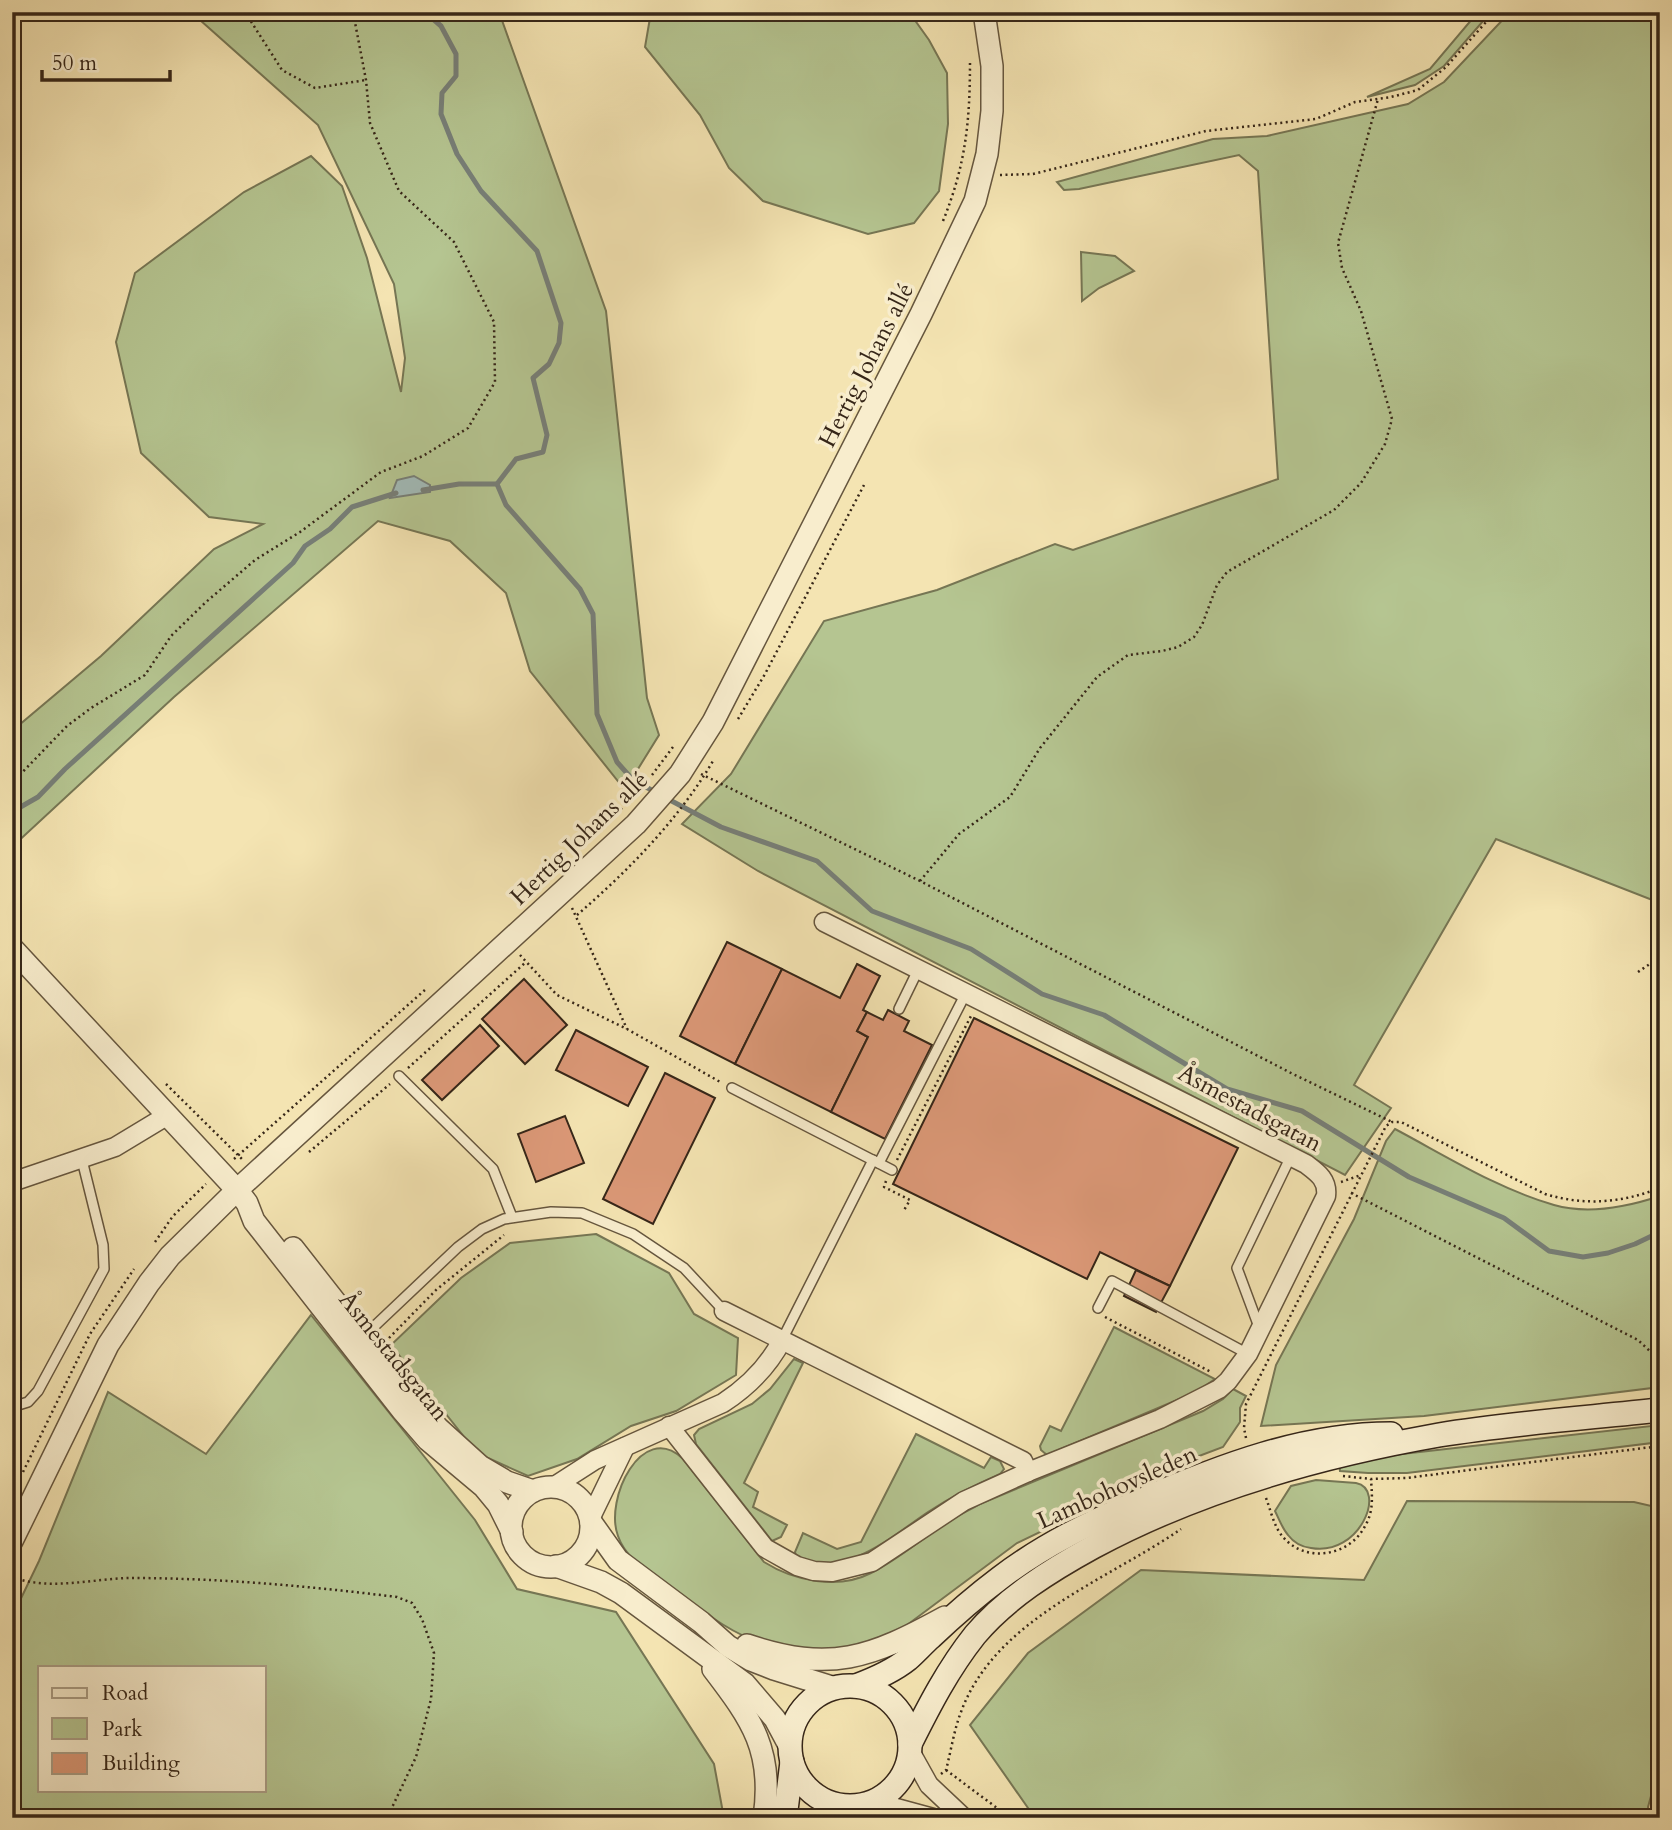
<svg xmlns="http://www.w3.org/2000/svg" width="1672" height="1830" viewBox="0 0 1672 1830" font-family="Cardo,serif">
<style>
.green{fill:#b5c591;stroke:#767654;stroke-width:2;fill-rule:evenodd}
.water{fill:#a2bbb8;stroke:#777f78;stroke-width:2}
.lines{fill:none;stroke-linecap:round;stroke-linejoin:round}
.stream{stroke:#777f78;stroke-width:5}
.building{fill:#db9877;stroke:#362618;stroke-width:2}
.service-casing{stroke:#66563e;stroke-width:12}
.minor-casing{stroke:#66563e;stroke-width:21}
.tertiary-casing{stroke:#66563e;stroke-width:24}
.secondary-casing{stroke:#362618;stroke-width:26}
.path{stroke:#362618;stroke-width:2.5;stroke-dasharray:2 3.5;stroke-linecap:butt}
.service{stroke:#f8edcd;stroke-width:9}
.minor{stroke:#f8edcd;stroke-width:18}
.tertiary{stroke:#f8edcd;stroke-width:21}
.secondary{stroke:#f8edcd;stroke-width:23}
.labels{text-anchor:middle;stroke-width:7;stroke-linejoin:round;paint-order:stroke}
.street-label{font-size:24px;fill:#362618;stroke:#f8edcd}
</style>
<rect width="100%" height="100%" fill="#f4e4b2"/>
<filter id="stains"><feTurbulence type="fractalNoise" baseFrequency=".00286" numOctaves="4"/><feColorMatrix values="0 0 0 0 .2 0 0 0 0 .09 0 0 0 0 .02 0 0 0 .5 -.17"/></filter>
<radialGradient id="worn" r=".72"><stop offset=".6" stop-color="#630" stop-opacity="0"/><stop offset="1" stop-color="#630" stop-opacity=".3"/></radialGradient>
<g class="green">
<polygon points="191,12 499,12 606,311 647,698 659,735 625,790 530,671 506,593 450,541 378,521 174,697 12,847 12,731 101,656 214,549 263,524 209,517 141,453 116,342 135,273 244,192 311,156 342,186 367,258 401,392 405,358 394,284 318,125"/>
<polygon points="651,12 909,12 929,40 947,73 948,124 939,191 914,223 868,234 763,201 729,168 700,115 645,47"/>
<polygon points="1478,12 1491,12 1444,66 1415,85 1367,97 1430,69"/>
<polygon points="1510,12 1660,12 1660,903 1496,839 1354,1085 1391,1108 1345,1175 758,871 682,824 731,774 824,621 937,590 1055,544 1073,550 1278,479 1258,171 1239,155 1079,189 1064,190 1057,182 1213,139 1267,136 1408,104 1444,82"/>
<polygon points="1081,252 1115,256 1134,271 1099,288 1082,301"/>
<path d="M 1395,1129 C 1446,1156 1498,1189 1554,1205 C 1589,1215 1627,1207 1660,1196 L 1660,1387 L 1424,1416 L 1261,1426 L 1276,1365 L 1354,1219 L 1386,1141 Z"/>
<polygon points="596,1234 669,1273 694,1314 738,1338 736,1375 676,1411 631,1426 577,1459 528,1476 477,1453 391,1345 461,1278 510,1243"/>
<path d="M 311,1315 L 475,1520 L 517,1589 L 616,1612 L 714,1764 L 724,1818 L 12,1818 L 12,1617 L 39,1561 L 108,1392 L 206,1454 ZM 40,1667 L 264,1667 L 264,1790 L 40,1790 Z"/>
<polygon points="1114,1327 1215,1379 1196,1392 1047,1455 1041,1450 1040,1446 1050,1426 1061,1431"/>
<polygon points="794,1359 803,1363 744,1483 758,1492 753,1507 787,1525 781,1537 772,1541 696,1444 694,1435 699,1429 752,1404 770,1389"/>
<path d="M 1233,1389 L 1246,1396 L 1240,1408 L 1240,1422 L 1223,1447 L 1178,1464 L 1127,1497 L 1065,1520 L 1017,1543 L 907,1625 C 865,1651 810,1657 762,1643 C 729,1633 699,1608 671,1588 C 652,1574 626,1560 618,1536 C 604,1499 642,1421 682,1458 L 764,1562 C 794,1581 838,1590 871,1573 C 897,1560 919,1541 943,1525 C 954,1517 968,1511 980,1504 L 1203,1411 L 1223,1399 Z"/>
<polygon points="1660,1425 1660,1442 1407,1473 1368,1473 1340,1471 1339,1464 1393,1455"/>
<path d="M 916,1434 L 984,1468 L 991,1457 L 1000,1461 L 1004,1469 L 1000,1474 C 975,1485 951,1497 928,1512 C 892,1536 842,1582 796,1556 L 795,1552 L 803,1533 L 837,1549 L 861,1542 Z"/>
<path d="M 1316,1480 L 1356,1483 C 1387,1489 1360,1557 1311,1548 C 1302,1547 1294,1543 1288,1535 C 1282,1528 1279,1519 1275,1511 L 1291,1486 Z"/>
<polygon points="1407,1501 1634,1502 1660,1508 1660,1763 1648,1807 1649,1818 1035,1818 970,1725 1028,1653 1141,1570 1364,1580"/>
</g>
<polygon class="water" points="414,476 430,485 430,492 390,498 397,480"/>
<g class="lines">
<g class="stream">
<polyline points="425,12 441,26 456,54 456,76 442,93 441,114 457,154 481,191 537,251 561,323 559,343 549,364 533,378 547,435 543,452 516,459 497,484 506,505 580,589 593,614 597,714 617,762 633,780 657,793"/>
<polyline points="423,490 459,484 497,484"/>
<polyline points="666,798 721,827 817,861 872,911 971,949 1042,994 1104,1015 1227,1089 1302,1111 1409,1177 1504,1218 1549,1251 1583,1257 1608,1253 1635,1244 1660,1232"/>
<polyline points="12,816 17,809 38,797 65,769 293,563 305,546 330,529 352,507 396,493"/>
</g>
</g>
<g class="building">
<polygon points="727,942 782,969 735,1064 680,1036"/>
<polygon points="857,964 880,976 863,1010 867,1012 857,1031 868,1037 831,1112 735,1064 782,969 840,998"/>
<polygon points="524,979 567,1025 525,1064 482,1019"/>
<polygon points="888,1010 909,1021 904,1031 932,1045 885,1139 831,1112 868,1037 857,1031 867,1012 883,1020"/>
<polygon points="974,1018 1238,1148 1170,1286 1100,1252 1087,1279 893,1184"/>
<polygon points="480,1025 499,1046 442,1100 422,1080"/>
<polygon points="576,1030 648,1067 628,1106 556,1070"/>
<polygon points="665,1073 715,1098 653,1224 603,1199"/>
<polygon points="565,1116 584,1163 536,1182 518,1134"/>
<polygon points="1136,1270 1170,1286 1156,1312 1124,1296"/>
</g>
<g class="lines">
<g class="service-casing">
<g id="service">
<polyline points="899,1009 918,970"/>
<polyline points="399,1076 493,1169 512,1217"/>
<polyline points="732,1088 892,1170"/>
<polyline points="879,1163 966,993"/>
<polyline points="1098,1308 1112,1281 1248,1354"/>
<polyline points="1259,1327 1237,1268 1291,1156"/>
<polyline points="363,1337 458,1247 482,1229 504,1219 551,1212 582,1213 633,1234 684,1268 724,1311"/>
<polyline points="782,1340 873,1160"/>
<polyline points="12,1407 28,1402 38,1391 104,1269 103,1245 82,1160"/>
</g>
</g>
<g class="minor-casing">
<g id="minor">
<polyline points="12,1182 115,1147 168,1115"/>
<polyline points="724,1311 1023,1461 1028,1472"/>
<path d="M 669,1426 L 765,1548 L 797,1566 L 814,1571 L 832,1572 L 872,1562 L 964,1501 L 1028,1472 L 1160,1419 L 1219,1389 L 1228,1381 L 1248,1354 L 1326,1196 C 1328,1180 1318,1173 1306,1164 L 824,922"/>
<path d="M 553,1487 L 595,1460 L 723,1403 C 749,1386 768,1367 782,1340"/>
<polyline points="590,1519 625,1447"/>
<polyline points="910,1751 929,1785 964,1818"/>
<polyline points="874,1802 933,1818"/>
</g>
</g>
<g class="tertiary-casing">
<g id="tertiary">
<polyline points="12,948 237,1190 247,1203 254,1221 402,1410 428,1440 484,1487 498,1504 512,1532"/>
<polyline points="293,1248 413,1401 438,1428 480,1466 507,1482 533,1491"/>
<circle cx="551" cy="1527" r="40"/>
<polyline points="591,1522 618,1560 701,1622 728,1646 751,1660 774,1669 835,1688"/>
<polyline points="12,1541 108,1345 149,1283 170,1256 237,1190 636,824 680,774 713,722 921,314 975,201 987,154 992,111 992,66 984,12"/>
<polyline points="556,1566 601,1582 621,1593 745,1684 775,1719 790,1747"/>
<path d="M 747,1645 C 831,1673 870,1658 945,1617"/>
<path d="M 713,1669 C 752,1720 774,1751 764,1818"/>
</g>
</g>
<g class="secondary-casing">
<g id="secondary">
<path d="M 856,1686 C 875,1679 893,1671 908,1659 C 916,1652 923,1644 931,1637 C 953,1616 976,1596 1000,1578 C 1043,1545 1091,1522 1140,1501 C 1220,1466 1304,1434 1391,1434"/>
<circle cx="850" cy="1746" r="60"/>
<path d="M 910,1744 C 929,1706 948,1669 975,1635 C 1006,1598 1051,1570 1093,1547 C 1201,1489 1319,1456 1439,1435 C 1512,1423 1586,1418 1660,1410"/>
<polyline points="785,1818 792,1762"/>
</g>
</g>
<g class="path">
<polyline points="245,12 282,70 315,88 366,80"/>
<polyline points="1000,175 1033,174 1206,131 1316,119 1355,102 1391,97 1418,90 1446,67 1495,12"/>
<path d="M 943,221 C 966,164 970,121 970,60"/>
<polyline points="868,372 906,297"/>
<polyline points="738,719 765,674 864,485"/>
<polyline points="701,774 920,881 1291,1073 1392,1122"/>
<polyline points="652,775 673,747"/>
<polyline points="12,783 67,726 91,708 145,675 171,636 206,602 255,560 300,532 381,472 423,456 468,428 495,382 494,322 454,242 399,191 370,123 366,80 353,12"/>
<polyline points="609,821 626,804"/>
<polyline points="920,881 959,834 1010,797 1040,748 1097,677 1128,655 1162,651 1178,647 1194,637 1202,625 1217,585 1227,572 1334,510 1361,483 1385,444 1392,419 1361,311 1342,268 1338,243 1378,99"/>
<polyline points="572,908 627,1029"/>
<path d="M 577,915 C 628,871 679,819 713,761"/>
<polyline points="12,922 19,930"/>
<polyline points="520,955 557,995 627,1029 722,1083"/>
<polyline points="1638,972 1660,957"/>
<polyline points="408,1068 526,962"/>
<polyline points="166,1084 244,1161"/>
<polyline points="309,1152 390,1084"/>
<polyline points="234,1159 426,989"/>
<polyline points="897,1160 971,1016"/>
<polyline points="886,1181 884,1187 910,1200 903,1212"/>
<polyline points="1341,1182 1361,1175"/>
<polyline points="1351,1193 1638,1340 1652,1353 1660,1366"/>
<polyline points="155,1242 173,1216 206,1184"/>
<polyline points="1105,1317 1211,1372"/>
<polyline points="389,1338 436,1290 504,1235"/>
<path d="M 1246,1438 L 1244,1428 L 1246,1404 L 1386,1126 L 1392,1122 L 1401,1122 L 1545,1194 C 1585,1206 1621,1203 1660,1188"/>
<polyline points="23,1472 90,1334 134,1269"/>
<polyline points="1343,1476 1371,1479 1406,1478 1660,1446"/>
<path d="M 1266,1498 C 1271,1511 1274,1527 1283,1537 C 1306,1564 1350,1556 1365,1526 C 1374,1511 1372,1496 1371,1479"/>
<path d="M 12,1577 C 50,1591 90,1579 129,1578 C 219,1578 308,1586 397,1597 L 412,1603 L 422,1619 L 434,1653 L 431,1699 L 416,1757 L 387,1818"/>
<polyline points="946,1770 1001,1811"/>
<path d="M 941,1774 L 946,1770 C 951,1751 954,1730 961,1712 C 995,1619 1106,1581 1181,1529"/>
</g>
<use href="#service" class="service"/>
<use href="#minor" class="minor"/>
<use href="#tertiary" class="tertiary"/>
<use href="#secondary" class="secondary"/>
</g>
<g class="labels">
<g class="street-label">
<text transform="translate(866 365) rotate(-63)" y="8">Hertig Johans allé</text>
<text transform="translate(579 838) rotate(-44)" y="8">Hertig Johans allé</text>
<text transform="translate(1250 1108) rotate(28)" y="8">Åsmestadsgatan</text>
<text transform="translate(394 1356) rotate(51)" y="8">Åsmestadsgatan</text>
<text transform="translate(1117 1487) rotate(-24)" y="8">Lambohovsleden</text>
</g>
</g>
<rect width="1672" height="1830" fill="none" stroke="#f4e4b2" stroke-width="42"/>
<rect x="14" y="14" width="1644" height="1802" fill="none" stroke="#362618" stroke-width="3.5"/>
<rect x="21" y="21" width="1630" height="1788" fill="none" stroke="#362618" stroke-width="2"/>
<rect x="38" y="1666" width="228" height="126" fill="#f8edcd" stroke="#aa9d85" stroke-width="2"/>
<rect x="52" y="1688" width="35" height="10" fill="#f8edcd" stroke="#aa9d85" stroke-width="2"/>
<text x="102" y="1700" font-size="21" fill="#362618">Road</text>
<rect x="52" y="1718" width="35" height="21" fill="#b5c591" stroke="#aa9d85" stroke-width="2"/>
<text x="102" y="1736" font-size="21" fill="#362618">Park</text>
<rect x="52" y="1753" width="35" height="21" fill="#db9877" stroke="#aa9d85" stroke-width="2"/>
<text x="102" y="1770" font-size="21" fill="#362618">Building</text>
<path d="M42 70v10h128v-10" fill="none" stroke="#362618" stroke-width="3.5"/>
<text x="52" y="70" font-size="21" fill="#362618" stroke="#f8edcd" stroke-width="5" paint-order="stroke">50 m</text>
<rect width="100%" height="100%" filter="url(#stains)"/>
<rect width="100%" height="100%" fill="url(#worn)"/>
</svg>
